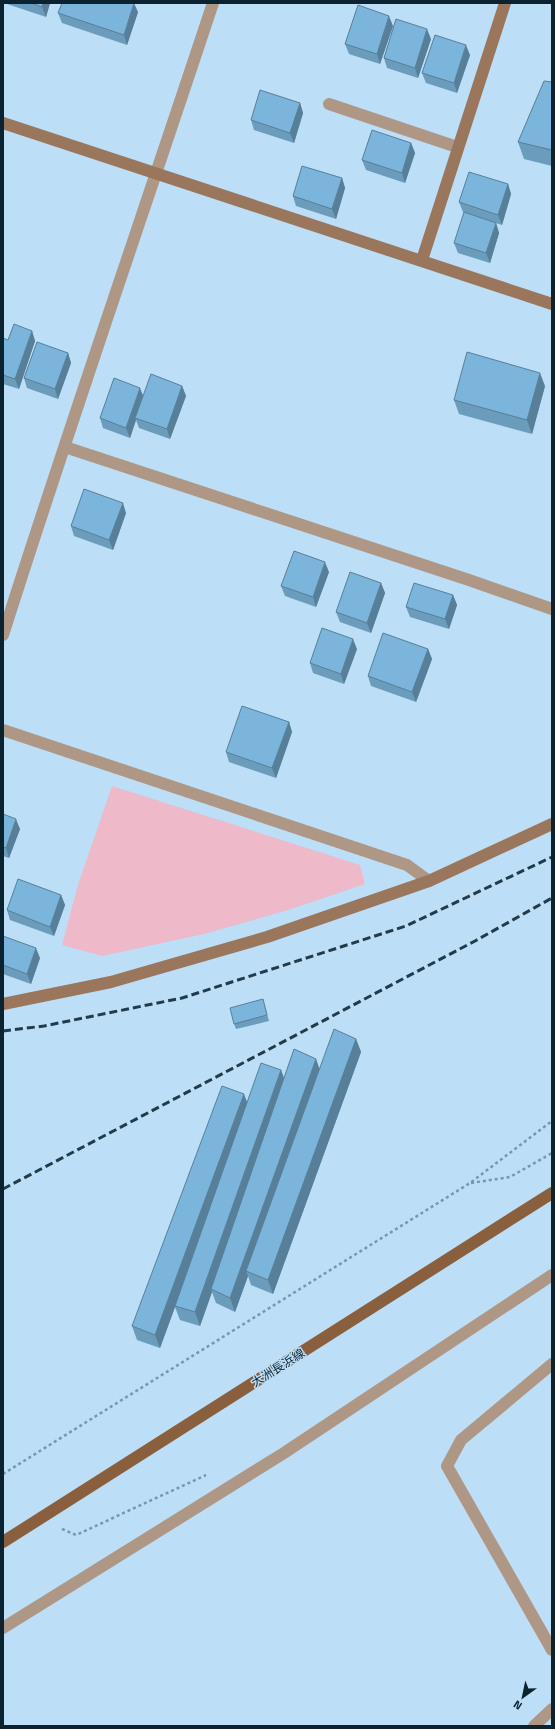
<svg xmlns="http://www.w3.org/2000/svg" width="555" height="1729" viewBox="0 0 555 1729" font-family="'Titillium Web','Noto Sans JP',sans-serif">
<style>
.green{fill:#eeb9c9}
.lines{fill:none;stroke-linecap:round;stroke-linejoin:round}
.path{stroke:#7897ab;stroke-width:2.5;stroke-dasharray:3 3;stroke-linecap:butt}
.lane{stroke:#af9785;stroke-width:12}
.street{stroke:#af9785;stroke-width:12}
.secondary{stroke:#99765c;stroke-width:12}
.primary{stroke:#895f3e;stroke-width:12}
.rail{stroke:#223b4a;stroke-width:3;stroke-dasharray:8 4;stroke-linecap:butt}
.wall{fill:#6b9cbc}
.shaded-wall{fill:#577f99}
.building{fill:#7cb5db;stroke:#577f99}
.labels{text-anchor:middle;stroke-width:3;stroke-linejoin:round;paint-order:stroke}
.street-label{font-size:12px;fill:#0b2331;stroke:#bcdef6}
</style>
<rect width="100%" height="100%" fill="#bcdef6"/>
<polygon class="green" points="112,786 360,865 365,884 288,910 204,934 102,956 62,945 78,885"/>
<g class="lines">
<g class="path">
<polyline points="471,1183 510,1177 552,1153"/>
<polyline points="3,1474 470,1183 552,1121"/>
<polyline points="62,1529 76,1535 206,1475"/>
</g>
<polyline class="lane" points="329,104 457,147"/>
<g class="street">
<polyline points="65,447 469,580 552,609"/>
<path d="M 3,635 C 70,424 143,214 213,3"/>
<polyline points="3,730 407,865 429,881"/>
<polyline points="552,1364 461,1440 447,1466 552,1650"/>
<polyline points="3,1628 284,1453 552,1275"/>
<polyline points="534,1726 552,1709"/>
</g>
<g class="secondary">
<polyline points="3,123 552,304"/>
<polyline points="422,260 505,3"/>
<polyline points="3,1004 111,982 267,937 429,881 552,824"/>
</g>
<polyline class="primary" points="3,1542 552,1193"/>
<g class="rail">
<polyline points="3,1031 44,1026 182,998 406,926 552,857"/>
<polyline points="3,1189 475,941 552,898"/>
</g>
</g>
<g class="wall">
<polygon points="4,3 50,3 46,17"/>
<polygon points="138,12 127,45 62,23 58,13"/>
<polygon points="393,26 380,64 349,54 345,44"/>
<polygon points="431,39 418,78 387,68 384,58"/>
<polygon points="470,55 457,93 426,83 422,73"/>
<polygon points="552,82 552,166 524,159 518,142"/>
<polygon points="300,103 303,113 294,143 254,130 251,120"/>
<polygon points="411,143 415,153 405,183 366,170 362,160"/>
<polygon points="342,178 345,188 336,219 296,206 293,196"/>
<polygon points="508,184 511,194 502,225 463,212 459,202"/>
<polygon points="496,223 499,233 490,263 458,253 454,243"/>
<polygon points="32,331 35,341 19,389 3,384 3,338 8,340"/>
<polygon points="68,353 71,363 58,399 27,388 24,378"/>
<polygon points="182,386 186,396 170,439 139,428 136,420 130,438 103,428 100,418"/>
<polygon points="545,386 532,434 459,414 454,400"/>
<polygon points="126,513 113,550 74,536 71,526"/>
<polygon points="329,572 316,607 285,596 281,586"/>
<polygon points="381,583 385,593 371,633 340,622 336,612"/>
<polygon points="453,595 457,605 449,629 410,617 406,607"/>
<polygon points="357,649 344,684 313,673 310,663"/>
<polygon points="428,649 432,659 416,702 371,686 368,676"/>
<polygon points="289,722 292,732 276,778 229,762 226,752"/>
<polygon points="3,814 20,829 9,858 3,856"/>
<polygon points="61,895 65,905 54,936 10,920 7,910"/>
<polygon points="3,936 40,958 31,984 3,974"/>
<polygon points="263,999 269,1021 236,1029 234,1024"/>
<polygon points="356,1039 361,1052 273,1294 251,1285 248,1276 235,1312 216,1303 212,1292 200,1326 180,1320 175,1307 160,1348 137,1340 132,1326 247,1102 281,1070 284,1078 316,1059 319,1069"/>
</g>
<g class="shaded-wall">
<polygon points="43,3 50,3 46,17 42,7"/>
<polygon points="134,3 138,12 127,45 124,35"/>
<polygon points="389,16 393,26 380,64 377,54"/>
<polygon points="427,29 431,39 418,78 415,68"/>
<polygon points="466,45 470,55 457,93 454,83"/>
<polygon points="300,103 303,113 294,143 290,133"/>
<polygon points="411,143 415,153 405,183 402,173"/>
<polygon points="342,178 345,188 336,219 332,209"/>
<polygon points="508,184 511,194 502,225 498,215"/>
<polygon points="496,223 499,233 490,263 486,253"/>
<polygon points="32,331 35,341 19,389 15,379"/>
<polygon points="68,353 71,363 58,399 55,389"/>
<polygon points="540,373 545,386 532,434 527,420"/>
<polygon points="182,386 186,396 170,439 167,429"/>
<polygon points="140,388 144,398 135,418 136,420 130,438 126,428"/>
<polygon points="123,503 126,513 113,550 109,540"/>
<polygon points="325,562 329,572 316,607 313,597"/>
<polygon points="381,583 385,593 371,633 367,623"/>
<polygon points="453,595 457,605 449,629 445,619"/>
<polygon points="353,639 357,649 344,684 341,674"/>
<polygon points="428,649 432,659 416,702 412,692"/>
<polygon points="289,722 292,732 276,778 272,768"/>
<polygon points="16,819 20,829 9,858 6,848"/>
<polygon points="61,895 65,905 54,936 50,927"/>
<polygon points="36,948 40,958 31,984 27,974"/>
<polygon points="356,1039 361,1052 273,1294 268,1280"/>
<polygon points="316,1059 321,1073 246,1271 248,1276 235,1312 230,1298"/>
<polygon points="281,1070 286,1084 211,1289 212,1292 200,1326 195,1312"/>
<polygon points="244,1094 249,1107 175,1306 175,1307 160,1348 155,1335"/>
</g>
<g class="building">
<polygon points="31,3 43,3 42,7"/>
<polygon points="62,3 134,3 124,35 58,13"/>
<polygon points="358,5 389,16 377,54 345,44"/>
<polygon points="396,19 427,29 415,68 384,58"/>
<polygon points="435,35 466,45 454,83 422,73"/>
<polygon points="544,81 552,82 552,150 518,142"/>
<polygon points="260,90 300,103 290,133 251,120"/>
<polygon points="372,130 411,143 402,173 362,160"/>
<polygon points="302,166 342,178 332,209 293,196"/>
<polygon points="469,172 508,184 498,215 459,202"/>
<polygon points="464,212 496,223 486,253 454,243"/>
<polygon points="14,324 32,331 15,379 3,375 3,338 8,340"/>
<polygon points="37,342 68,353 55,389 24,378"/>
<polygon points="467,352 540,373 527,420 454,400"/>
<polygon points="151,374 182,386 167,429 135,418"/>
<polygon points="114,378 140,388 126,428 100,418"/>
<polygon points="84,489 123,503 109,540 71,526"/>
<polygon points="294,551 325,562 313,597 281,586"/>
<polygon points="350,572 381,583 367,623 336,612"/>
<polygon points="414,583 453,595 445,619 406,607"/>
<polygon points="322,628 353,639 341,674 310,663"/>
<polygon points="383,633 428,649 412,692 368,676"/>
<polygon points="242,706 289,722 272,768 226,752"/>
<polygon points="3,814 16,819 6,848 3,847"/>
<polygon points="18,879 61,895 50,927 7,910"/>
<polygon points="3,936 36,948 27,974 3,965"/>
<polygon points="263,999 267,1015 234,1024 230,1008"/>
<polygon points="334,1029 356,1039 268,1280 246,1271"/>
<polygon points="294,1049 316,1059 230,1298 211,1289"/>
<polygon points="261,1063 281,1070 195,1312 175,1306"/>
<polygon points="222,1086 244,1094 155,1335 132,1326"/>
</g>
<g class="labels">
<g class="street-label">
<text transform="translate(278 1368) rotate(-32)" y="4">大洲長浜線</text>
</g>
</g>
<rect width="555" height="1729" fill="none" stroke="#0b2331" stroke-width="8"/>
<g transform="translate(523 1697) rotate(213)" stroke="#bcdef6" stroke-width="3" paint-order="stroke">
<path d="M0-3L7 15L0 10L-7 15Z" fill="#0b2331"/>
<text y="-6" font-size="11" font-weight="bold" text-anchor="middle" fill="#0b2331">N</text>
</g>
</svg>
